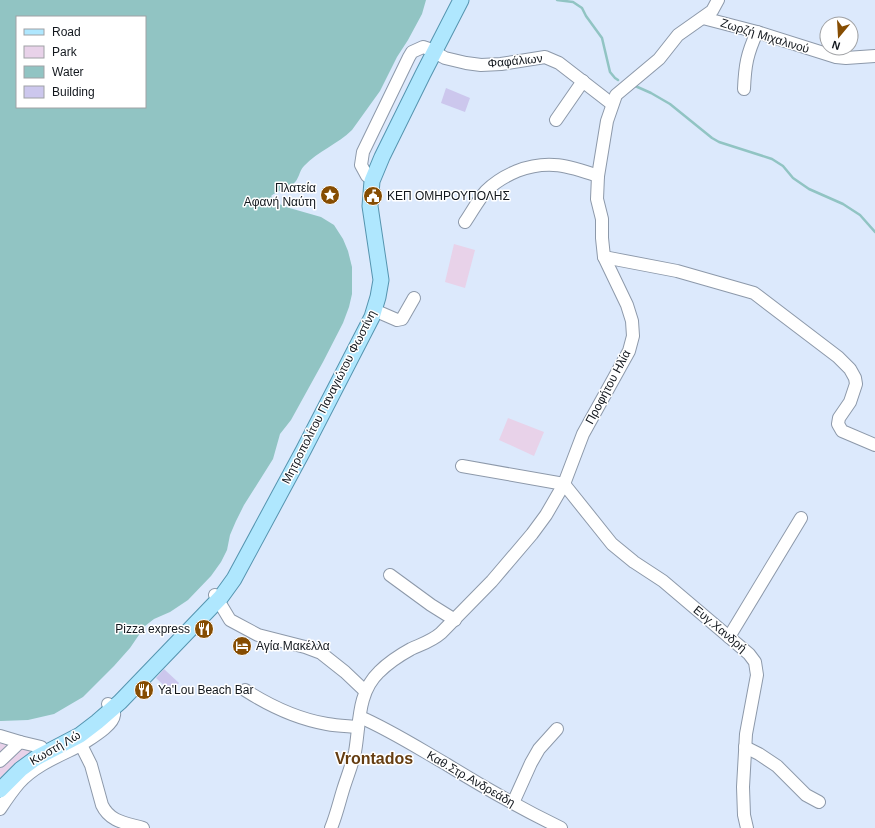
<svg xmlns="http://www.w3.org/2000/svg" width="875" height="828" viewBox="0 0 875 828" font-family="Helvetica,sans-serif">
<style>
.green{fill:#e8d2e9}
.water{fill:#91c4c3;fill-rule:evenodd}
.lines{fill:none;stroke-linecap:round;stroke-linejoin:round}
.stream{stroke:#91c4c3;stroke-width:2.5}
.building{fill:#ccc7ed}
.minor-casing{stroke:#8d99aa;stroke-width:14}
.major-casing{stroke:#5594af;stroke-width:17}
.minor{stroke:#fff;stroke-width:12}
.major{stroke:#afe7fe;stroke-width:15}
.labels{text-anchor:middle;stroke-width:3;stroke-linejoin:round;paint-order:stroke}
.street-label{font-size:12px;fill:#12171d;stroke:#fff}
.poi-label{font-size:12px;fill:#12171d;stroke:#fff;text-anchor:start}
.district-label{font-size:16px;font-weight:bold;fill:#653d11;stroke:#fff}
</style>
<rect width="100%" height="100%" fill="#dce9fc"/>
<g class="green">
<polygon points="454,244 475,250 465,288 445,282"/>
<polygon points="508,418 544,432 534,456 499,440"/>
<polygon points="0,741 41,747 6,772 0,778"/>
</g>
<path class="water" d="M 0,0 L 426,0 L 422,14 L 408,40 L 397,57 L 380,91 L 352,130 C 338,144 318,151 304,166 C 299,171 299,180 293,184 C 286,189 277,191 271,196 L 277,203 L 286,207 L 321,217 L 334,225 L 343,239 L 348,251 L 352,267 L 352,294 L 349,307 L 343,323 L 323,362 L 291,420 L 280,434 L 273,459 L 244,505 L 236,521 L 230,535 L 227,550 L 221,562 L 211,576 L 188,600 L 170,612 L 154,619 L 145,626 L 130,648 L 114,666 L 83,697 L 54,714 L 28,720 L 1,721 L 0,721 ZM 17,17 L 145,17 L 145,107 L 17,107 Z"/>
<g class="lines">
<g class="stream">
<polyline points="557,0 573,2 582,8 586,16 602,38 610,72 615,78 618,80"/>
<polyline points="633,85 651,93 670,104 712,138 719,142 772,159 783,166 793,178 809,189 843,204 860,215 875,232"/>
</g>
</g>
<g class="building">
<polygon points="446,88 470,98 465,112 441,103"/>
<polygon points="164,669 179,683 171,692 156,678"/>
</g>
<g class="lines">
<g class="minor-casing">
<g id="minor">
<polyline points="703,18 757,32 836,57 846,58 875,56"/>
<path d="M 744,89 C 745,65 747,54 757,32"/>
<polyline points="556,120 583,81"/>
<polyline points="367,176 361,165 363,152 409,57 412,52 423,47 429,49 445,58 466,63 481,65 501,64 545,57 559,63 612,104"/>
<path d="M 465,222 C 472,212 478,200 486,191 C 495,182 505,176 517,171 C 548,159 569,166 598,176"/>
<polyline points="604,257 677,271 754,293 838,357 850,369 855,378 856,384 850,402 839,418 838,424 842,431 875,445"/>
<polyline points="374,310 397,320 402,319 414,298"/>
<polyline points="462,466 564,484"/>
<polyline points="564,484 612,544 634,562 663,581 749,654 755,662 757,675 746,734 743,787 744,815 747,828"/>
<polyline points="390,575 431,605 455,620"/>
<polyline points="215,595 230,620 258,635 305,647 321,653 345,672 365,691"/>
<polyline points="729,637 801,518"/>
<path d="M 245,690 C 270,706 298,719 327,724 C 338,726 348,726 358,727"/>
<path d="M 108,704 C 111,707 115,711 114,715 C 113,726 89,739 81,745 L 91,765 L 102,805 C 110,822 126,823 143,828"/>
<path d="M 360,717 C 390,730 418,748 446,764 C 483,787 522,809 561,828"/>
<polyline points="0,736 20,742"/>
<polyline points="745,747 759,754 777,766 806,795 819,802"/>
<polyline points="0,761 20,742 41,747"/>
<polyline points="513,803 531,763 539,749 557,729"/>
<path d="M 0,809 C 6,800 12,791 19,783 C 35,765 59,756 81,745"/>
<path d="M 331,828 C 336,816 339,803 343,790 C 347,777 352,765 355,752 C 360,724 357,693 379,672 C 388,663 400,655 411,649 C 422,644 432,641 441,633 L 492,581 L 532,534 L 546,515 L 564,484 L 583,434 L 629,351 L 633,336 L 632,321 L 627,305 L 604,257 L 602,238 L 602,219 L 597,199 L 598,176 L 607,121 L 616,95 L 659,59 L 678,35 L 712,11 L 718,0"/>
</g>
</g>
<g class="major-casing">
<polyline id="major" points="0,790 21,769 36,758 80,735 97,722 120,702 221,597 234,579 303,451 372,317 378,297 381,280 370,206 372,181 382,157 423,74 461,0"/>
</g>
<use href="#minor" class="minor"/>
<use href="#major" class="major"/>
</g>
<defs>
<g id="sight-disc" transform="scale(1)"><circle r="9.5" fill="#864d02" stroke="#fff"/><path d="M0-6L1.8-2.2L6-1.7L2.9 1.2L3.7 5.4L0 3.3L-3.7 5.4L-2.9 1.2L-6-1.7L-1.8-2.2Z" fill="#fff"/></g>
<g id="civic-disc" transform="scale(1)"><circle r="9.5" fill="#864d02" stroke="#fff"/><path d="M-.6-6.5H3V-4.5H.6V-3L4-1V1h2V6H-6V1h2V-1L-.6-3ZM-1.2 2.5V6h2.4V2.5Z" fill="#fff"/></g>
<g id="restaurant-disc" transform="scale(1)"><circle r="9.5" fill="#864d02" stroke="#fff"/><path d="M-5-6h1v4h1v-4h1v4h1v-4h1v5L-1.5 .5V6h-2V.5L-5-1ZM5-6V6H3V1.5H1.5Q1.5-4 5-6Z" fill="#fff"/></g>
<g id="hotel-disc" transform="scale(1)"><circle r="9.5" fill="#864d02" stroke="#fff"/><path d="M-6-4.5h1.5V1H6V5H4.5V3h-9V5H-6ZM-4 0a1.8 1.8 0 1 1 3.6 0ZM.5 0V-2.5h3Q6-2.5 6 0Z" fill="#fff"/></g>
</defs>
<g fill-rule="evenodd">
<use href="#sight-disc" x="330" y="195"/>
<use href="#civic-disc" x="373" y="196"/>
<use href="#restaurant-disc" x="204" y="629"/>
<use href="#hotel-disc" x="242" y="646"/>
<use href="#restaurant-disc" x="144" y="690"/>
</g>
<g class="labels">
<g class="street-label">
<text transform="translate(765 36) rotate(17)" y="4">Ζωρζή Μιχαλινού</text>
<text transform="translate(515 61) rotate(-6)" y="4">Φαφάλιων</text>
<text transform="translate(608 387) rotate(-62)" y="4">Προφήτου Ηλία</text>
<text transform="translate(329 397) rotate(-63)" y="4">Μητροπολίτου Παναγιώτου Φωστίνη</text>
<text transform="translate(720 629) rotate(40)" y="4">Ευγ.Χανδρή</text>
<text transform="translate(55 748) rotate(-30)" y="4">Κωστή Λώ</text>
<text transform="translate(471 779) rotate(30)" y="4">Καθ.Στρ.Ανδρεάδη</text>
</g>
<g class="poi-label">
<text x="316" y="192" text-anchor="end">Πλατεία<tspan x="316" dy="14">Αφανή Ναύτη</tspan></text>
<text x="387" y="200">ΚΕΠ ΟΜΗΡΟΥΠΟΛΗΣ</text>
<text x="190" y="633" text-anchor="end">Pizza express</text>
<text x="256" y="650">Αγία Μακέλλα</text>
<text x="158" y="694">Ya'Lou Beach Bar</text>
</g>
<g class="district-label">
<text x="374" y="764">Vrontados</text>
</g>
</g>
<rect x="16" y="16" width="130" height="92" fill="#ffffff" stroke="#a0a2a5"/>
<rect x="24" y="29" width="20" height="6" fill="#afe7fe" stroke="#a0a2a5"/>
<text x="52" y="36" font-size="12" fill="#12171d">Road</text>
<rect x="24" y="46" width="20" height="12" fill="#e8d2e9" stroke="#a0a2a5"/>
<text x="52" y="56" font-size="12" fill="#12171d">Park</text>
<rect x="24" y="66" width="20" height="12" fill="#91c4c3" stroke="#a0a2a5"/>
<text x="52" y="76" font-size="12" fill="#12171d">Water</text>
<rect x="24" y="86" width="20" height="12" fill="#ccc7ed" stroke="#a0a2a5"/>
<text x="52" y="96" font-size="12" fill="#12171d">Building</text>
<g transform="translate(839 36) rotate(198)"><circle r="19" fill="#ffffff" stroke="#a0a2a5"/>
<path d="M0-3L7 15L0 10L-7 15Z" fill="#864d02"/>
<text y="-6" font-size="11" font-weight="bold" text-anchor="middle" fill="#12171d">N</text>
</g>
</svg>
